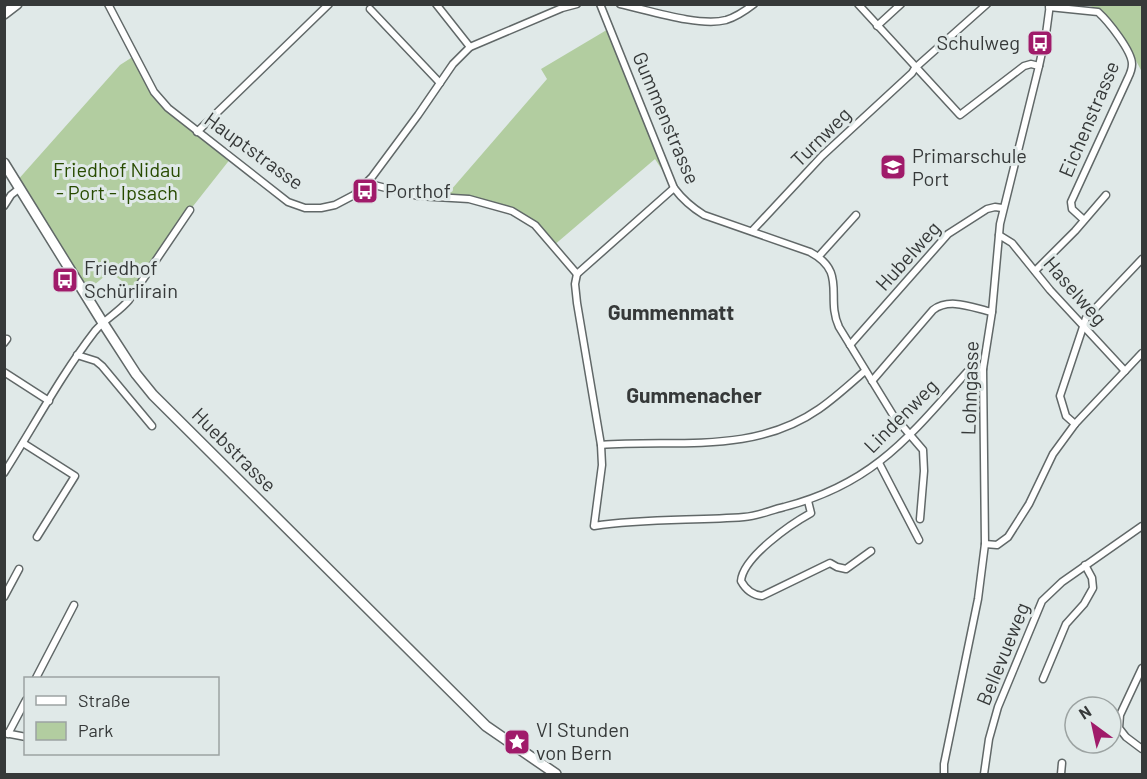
<svg xmlns="http://www.w3.org/2000/svg" width="1147" height="779" viewBox="0 0 1147 779" font-family="Barlow,sans-serif">
<style>
.green{fill:#b2cda0}
.lines{fill:none;stroke-linecap:round;stroke-linejoin:round}
.minor-casing{stroke:#616868;stroke-width:9}
.secondary-casing{stroke:#616868;stroke-width:12}
.minor{stroke:#fff;stroke-width:6}
.secondary{stroke:#fff;stroke-width:9}
.labels{text-anchor:middle;stroke-width:6;stroke-linejoin:round;paint-order:stroke}
.poi-label{font-size:20px;fill:#363939;stroke:#e0e9e8;text-anchor:start}
.street-label{font-size:20px;fill:#363939;stroke:#e0e9e8}
.park-label{font-size:20px;fill:#284b01;stroke:#e0e9e8}
.neighbourhood-label{font-size:21px;font-weight:bold;fill:#363939;stroke:#e0e9e8}
</style>
<rect width="100%" height="100%" fill="#e0e9e8"/>
<g class="green">
<polygon points="1090,4 1142,5 1142,72 1125,40 1102,10 1090,6"/>
<path d="M 610,28 L 674,188 L 655,159 L 553,246 C 547,239 541,231 534,225 C 509,205 475,200 444,198 L 547,79 L 541,69 Z"/>
<polygon points="134,56 165,105 231,158 190,210 135,291 114,275 106,275 88,290 29,193 16,182 120,65"/>
</g>
<g class="lines">
<g class="minor-casing">
<g id="minor">
<polyline points="108,4 154,92 168,108 288,202 305,208 321,208 335,205 354,195 372,177 418,115 453,64 470,47 562,8 577,4"/>
<polyline points="436,4 470,47"/>
<path d="M 600,4 L 674,188 C 683,200 691,207 704,215 L 810,252 C 848,272 825,297 839,327 L 893,415 L 923,450 L 924,471 L 920,519"/>
<path d="M 620,4 C 648,10 699,27 726,20 C 736,17 745,11 754,4"/>
<polyline points="858,4 960,115 1024,66 1031,64 1039,66"/>
<path d="M 1049,7 L 1098,12 C 1108,21 1132,51 1132,64 C 1132,69 1130,74 1128,78 L 1071,202 L 1072,209 L 1084,220"/>
<polyline points="370,9 440,83"/>
<polyline points="877,26 901,4"/>
<polyline points="197,132 329,4"/>
<polyline points="366,183 418,196 469,199 512,211 535,225 577,274"/>
<polyline points="4,206 11,195 20,188"/>
<polyline points="752,231 822,156 912,73 915,68 987,4"/>
<polyline points="999,235 1012,243 1050,290 1125,371"/>
<polyline points="819,256 856,215"/>
<polyline points="1035,271 1075,231 1106,195"/>
<path d="M 577,274 L 575,284 L 577,303 L 601,445 L 602,465 L 594,526 C 644,518 694,521 744,517 C 758,516 771,510 784,507 C 873,484 909,437 967,372 L 974,369 L 983,369"/>
<polyline points="577,274 674,188"/>
<polyline points="4,343 7,339"/>
<polyline points="850,345 948,234 987,209 995,207 1002,208"/>
<polyline points="77,355 96,361 102,366 152,426"/>
<polyline points="4,372 49,401"/>
<path d="M 872,381 L 933,310 C 950,297 973,308 992,312"/>
<polyline points="1075,424 1066,416 1060,396 1086,318 1142,259"/>
<polyline points="23,443 75,476 37,537"/>
<path d="M 601,445 C 676,439 753,455 819,409 C 835,398 850,384 865,371"/>
<polyline points="879,463 919,540"/>
<path d="M 4,473 C 34,426 61,375 95,331 C 105,319 119,312 129,300 L 190,210"/>
<path d="M 808,501 L 811,513 C 791,524 743,557 741,581 C 746,590 752,595 762,596 L 830,563 L 837,567 L 846,569 L 871,551"/>
<polyline points="985,544 997,545 1008,537 1029,504 1053,454 1075,424 1142,353"/>
<polyline points="4,597 19,569"/>
<polyline points="1142,668 1120,715 1119,728 1126,737 1142,749"/>
<polyline points="36,678 74,605"/>
<polyline points="1043,679 1066,624 1084,604 1093,588 1092,578 1085,565"/>
<polyline points="5,733 26,737"/>
<polyline points="8,734 26,700"/>
<polyline points="944,774 944,764 978,599 985,544 983,369 992,312 1000,224 1039,66 1046,34 1050,4"/>
<polyline points="984,774 989,739 998,707 1042,601 1062,582 1142,526"/>
<polyline points="1061,774 1062,763"/>
</g>
</g>
<g class="secondary-casing">
<g id="secondary">
<polyline points="4,14 17,4"/>
<polyline points="4,163 103,323 136,374 153,395 486,726 556,774"/>
</g>
</g>
<use href="#minor" class="minor"/>
<use href="#secondary" class="secondary"/>
</g>
<defs>
<g id="bus-square" transform="scale(1.35)"><rect x="-9" y="-9" width="18" height="18" rx="4" fill="#a01b6a" stroke="#e0e9e8"/><path d="M-5-6H5V4H4V6H2V4H-2V6H-4V4H-5ZM-3.5-4V0h7V-4ZM-3.5 1.2v1.5H-2V1.2ZM2 1.2v1.5H3.5V1.2Z" fill="#fff"/></g>
<g id="school-square" transform="scale(1.35)"><rect x="-9" y="-9" width="18" height="18" rx="4" fill="#a01b6a" stroke="#e0e9e8"/><path d="M0-5L7-2L0 1L-7-2ZM-4 1L0 2.5L4 1V4Q0 6-4 4Z" fill="#fff"/></g>
<g id="sight-square" transform="scale(1.35)"><rect x="-9" y="-9" width="18" height="18" rx="4" fill="#a01b6a" stroke="#e0e9e8"/><path d="M0-6L1.8-2.2L6-1.7L2.9 1.2L3.7 5.4L0 3.3L-3.7 5.4L-2.9 1.2L-6-1.7L-1.8-2.2Z" fill="#fff"/></g>
</defs>
<g fill-rule="evenodd">
<use href="#bus-square" x="1040" y="43"/>
<use href="#school-square" x="893" y="167"/>
<use href="#bus-square" x="365" y="191"/>
<use href="#bus-square" x="65" y="280"/>
<use href="#sight-square" x="517" y="742"/>
</g>
<g class="labels">
<g class="poi-label">
<text x="1020" y="50" text-anchor="end">Schulweg</text>
<text x="912" y="163">Primarschule<tspan x="912" dy="23">Port</tspan></text>
<text x="385" y="198">Porthof</text>
<text x="84" y="275">Friedhof<tspan x="84" dy="23">Schürlirain</tspan></text>
<text x="536" y="737">VI Stunden<tspan x="536" dy="23">von Bern</tspan></text>
</g>
<g class="street-label">
<text transform="translate(666 118) rotate(67)" y="7">Gummenstrasse</text>
<text transform="translate(1089 119) rotate(-67)" y="7">Eichenstrasse</text>
<text transform="translate(821 137) rotate(-45)" y="7">Turnweg</text>
<text transform="translate(254 151) rotate(36)" y="7">Hauptstrasse</text>
<text transform="translate(908 256) rotate(-48)" y="7">Hubelweg</text>
<text transform="translate(1075 291) rotate(49)" y="7">Haselweg</text>
<text transform="translate(970 388) rotate(-88)" y="7">Lohngasse</text>
<text transform="translate(901 416) rotate(-45)" y="7">Lindenweg</text>
<text transform="translate(234 450) rotate(45)" y="7">Huebstrasse</text>
<text transform="translate(1003 654) rotate(-68)" y="7">Bellevueweg</text>
</g>
<g class="park-label">
<text x="117" y="177">Friedhof Nidau<tspan x="117" dy="23">- Port - Ipsach</tspan></text>
</g>
<g class="neighbourhood-label">
<text x="671" y="320">Gummenmatt</text>
<text x="694" y="403">Gummenacher</text>
</g>
</g>
<rect width="1147" height="779" fill="none" stroke="#363939" stroke-width="12"/>
<rect x="24" y="677" width="195" height="78" fill="#e0e9e8" stroke="#9ca3a2" stroke-width="1.5"/>
<rect x="36" y="696" width="30" height="9" fill="#ffffff" stroke="#9ca3a2" stroke-width="1.5"/>
<text x="78" y="707" font-size="18" fill="#363939">Straße</text>
<rect x="36" y="722" width="30" height="18" fill="#b2cda0" stroke="#9ca3a2" stroke-width="1.5"/>
<text x="78" y="737" font-size="18" fill="#363939">Park</text>
<g transform="translate(1093 725) rotate(327)"><circle r="28" fill="#e0e9e8" stroke="#9ca3a2" stroke-width="1.5"/>
<path d="M0-4.5L10 22L0 15L-10 22Z" fill="#a01b6a"/>
<text y="-9" font-size="16" font-weight="bold" text-anchor="middle" fill="#363939">N</text>
</g>
</svg>
